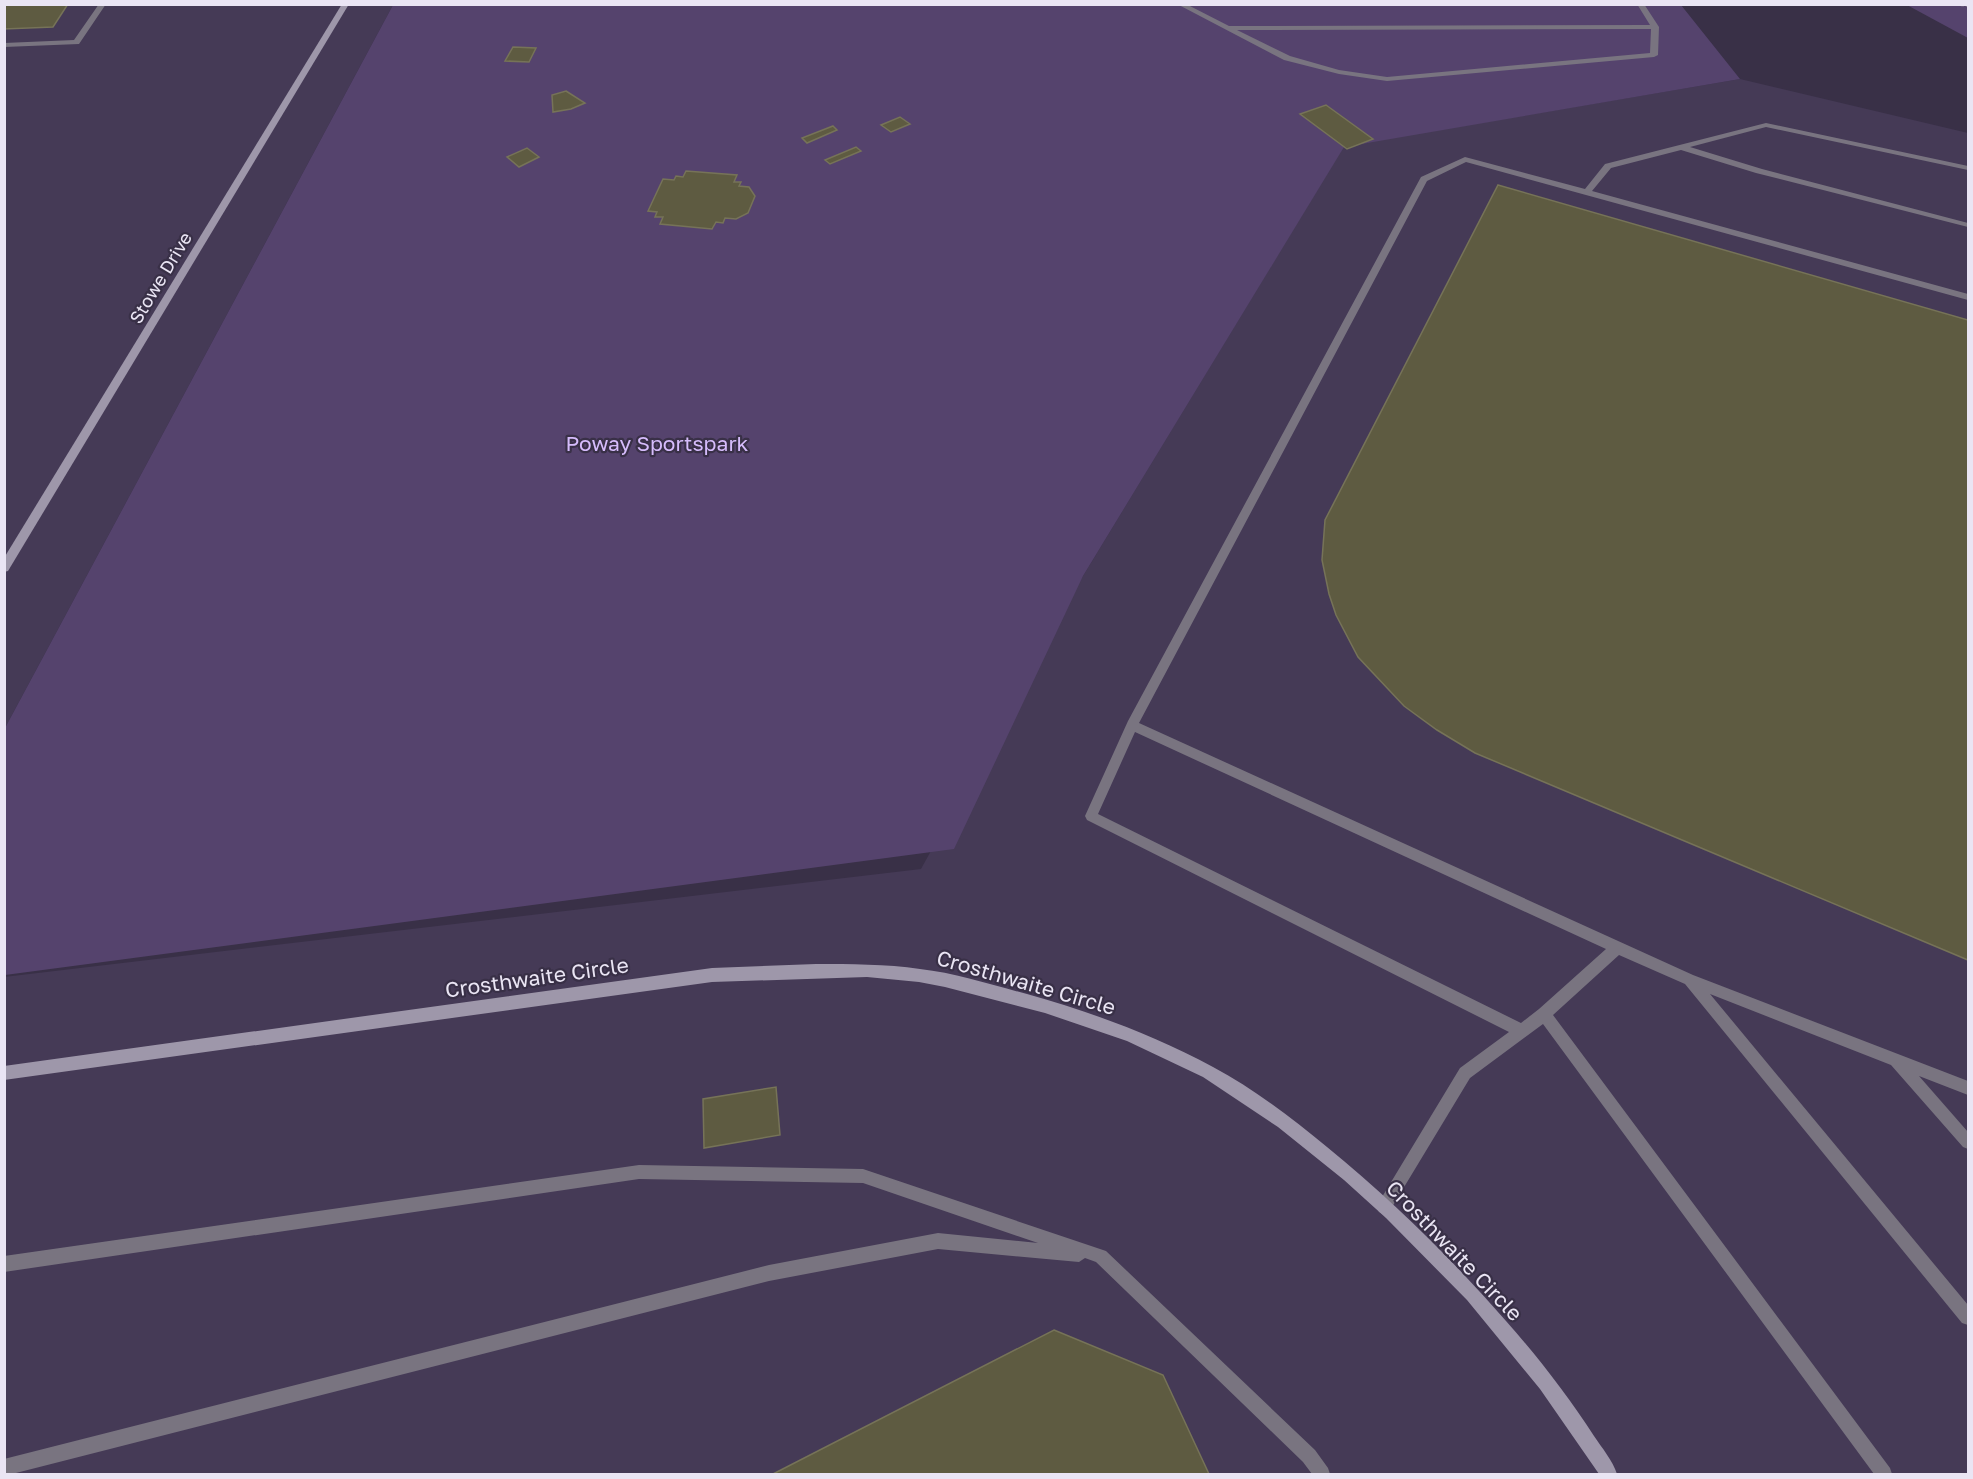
<svg xmlns="http://www.w3.org/2000/svg" width="1973" height="1479" viewBox="0 0 1973 1479" font-family="'Golos Text',sans-serif">
<style>
.built{fill:#453a56}
.green{fill:#55436d}
.building{fill:#5e5b41;stroke:#767358;stroke-width:1.5}
.lines{fill:none;stroke-linecap:round;stroke-linejoin:round}
.path{stroke:#80798d;stroke-width:2;stroke-dasharray:3 2;stroke-linecap:butt}
.lane{fill:#797480;fill-rule:evenodd}
.secondary{fill:#9e97aa;fill-rule:evenodd}
.labels{text-anchor:middle;stroke-width:4.5;stroke-linejoin:round;paint-order:stroke}
.far-street-label{font-size:18px;fill:#eae5f4;stroke:#393047}
.park-label{font-size:21px;fill:#d6bcfc;stroke:#393047}
.street-label{font-size:21px;fill:#eae5f4;stroke:#393047}
</style>
<rect width="100%" height="100%" fill="#393047"/>
<g class="built">
<polygon points="5,5 393,5 5,728"/>
<polygon points="1740,79 1968,133 1968,1474 5,1474 4,977 921,869 1083,576 1344,146"/>
</g>
<g class="green">
<polygon points="393,5 1681,5 1740,79 1344,147 1083,576 954,849 5,975 5,728"/>
<polygon points="1907,5 1968,5 1968,38"/>
</g>
<g class="building">
<polygon points="4,4 68,4 53,27 4,29"/>
<polygon points="513,47 536,48 529,62 505,61"/>
<polygon points="566,91 585,103 571,109 553,112 552,95"/>
<polygon points="1326,105 1373,139 1347,149 1300,114"/>
<polygon points="900,117 910,124 891,132 881,125"/>
<polygon points="833,126 837,130 807,143 802,138"/>
<polygon points="856,147 861,151 830,164 825,160"/>
<polygon points="527,148 539,157 519,167 507,157"/>
<polygon points="686,171 737,175 734,182 741,182 739,186 749,187 755,196 748,213 736,219 725,218 723,223 716,222 712,229 660,224 663,217 655,217 657,212 648,211 663,179 674,180 676,176 683,177"/>
<polygon points="1498,185 1968,320 1968,960 1475,753 1437,730 1404,706 1358,657 1336,615 1329,594 1322,560 1325,520"/>
<polygon points="776,1087 780,1135 704,1148 703,1099"/>
<polygon points="1054,1330 1163,1375 1209,1474 773,1474"/>
</g>
<g class="lines">
<polyline class="path" points="1951,4 1968,6"/>
<g class="lane">
<polygon points="99,4 106,4 79,44 4,47 4,43 74,40"/>
<path d="M 1177,4 L 1186,4 L 1229,26 L 1650,25 L 1637,4 L 1644,4 L 1659,27 L 1658,55 L 1654,57 L 1387,81 L 1339,74 L 1284,60 ZM 1651,29 L 1650,53 L 1387,77 L 1339,70 L 1290,56 L 1237,30 Z"/>
<path d="M 1766,123 L 1968,166 L 1968,170 L 1766,127 L 1690,147 L 1762,169 L 1968,223 L 1968,227 L 1756,173 L 1681,150 L 1611,168 L 1592,191 L 1968,294 L 1968,300 L 1466,162 L 1427,181 L 1139,723 L 1693,975 L 1968,1081 L 1968,1095 L 1919,1076 L 1968,1132 L 1968,1149 L 1963,1147 L 1891,1065 L 1710,994 L 1968,1305 L 1968,1325 L 1962,1323 L 1685,984 L 1619,955 L 1553,1015 L 1890,1468 L 1892,1474 L 1874,1474 L 1543,1024 L 1470,1078 L 1389,1212 L 1384,1215 L 1379,1212 L 1376,1207 L 1379,1202 L 1460,1068 L 1509,1032 L 1087,820 L 1085,816 L 1128,721 L 1421,177 L 1465,157 L 1585,189 L 1605,164 ZM 1135,732 L 1606,949 L 1539,1009 L 1521,1023 L 1098,814 Z"/>
<polygon points="639,1165 863,1169 1106,1251 1315,1450 1328,1468 1330,1474 1312,1474 1303,1462 1096,1262 1085,1258 1079,1262 938,1249 769,1281 12,1474 4,1474 4,1459 769,1265 938,1233 1038,1243 863,1183 639,1179 4,1272 4,1256"/>
</g>
<g class="secondary">
<polygon points="342,4 349,4 8,571 4,572 4,558"/>
<path d="M 816,964 C 850,964 886,964 920,969 C 956,973 992,985 1027,994 C 1091,1012 1154,1035 1213,1067 C 1254,1089 1292,1118 1327,1147 C 1392,1200 1451,1258 1506,1321 C 1538,1357 1568,1396 1594,1436 C 1602,1448 1613,1461 1617,1474 L 1599,1474 L 1540,1389 L 1467,1300 L 1386,1218 L 1344,1180 L 1278,1127 L 1203,1077 L 1127,1041 L 1045,1013 L 945,987 L 919,982 L 867,977 L 712,982 L 4,1080 L 4,1066 L 712,968 Z"/>
</g>
</g>
<g class="labels">
<g class="far-street-label">
<text transform="translate(161 278) rotate(-59)" y="6">Stowe Drive</text>
</g>
<g class="park-label">
<text x="657" y="451">Poway Sportspark</text>
</g>
<g class="street-label">
<text transform="translate(537 978) rotate(-8)" y="7">Crosthwaite Circle</text>
<text transform="translate(1026 983) rotate(16)" y="7">Crosthwaite Circle</text>
<text transform="translate(1454 1251) rotate(46)" y="7">Crosthwaite Circle</text>
</g>
</g>
<rect width="1973" height="1479" fill="none" stroke="#eae5f4" stroke-width="12"/>
</svg>
